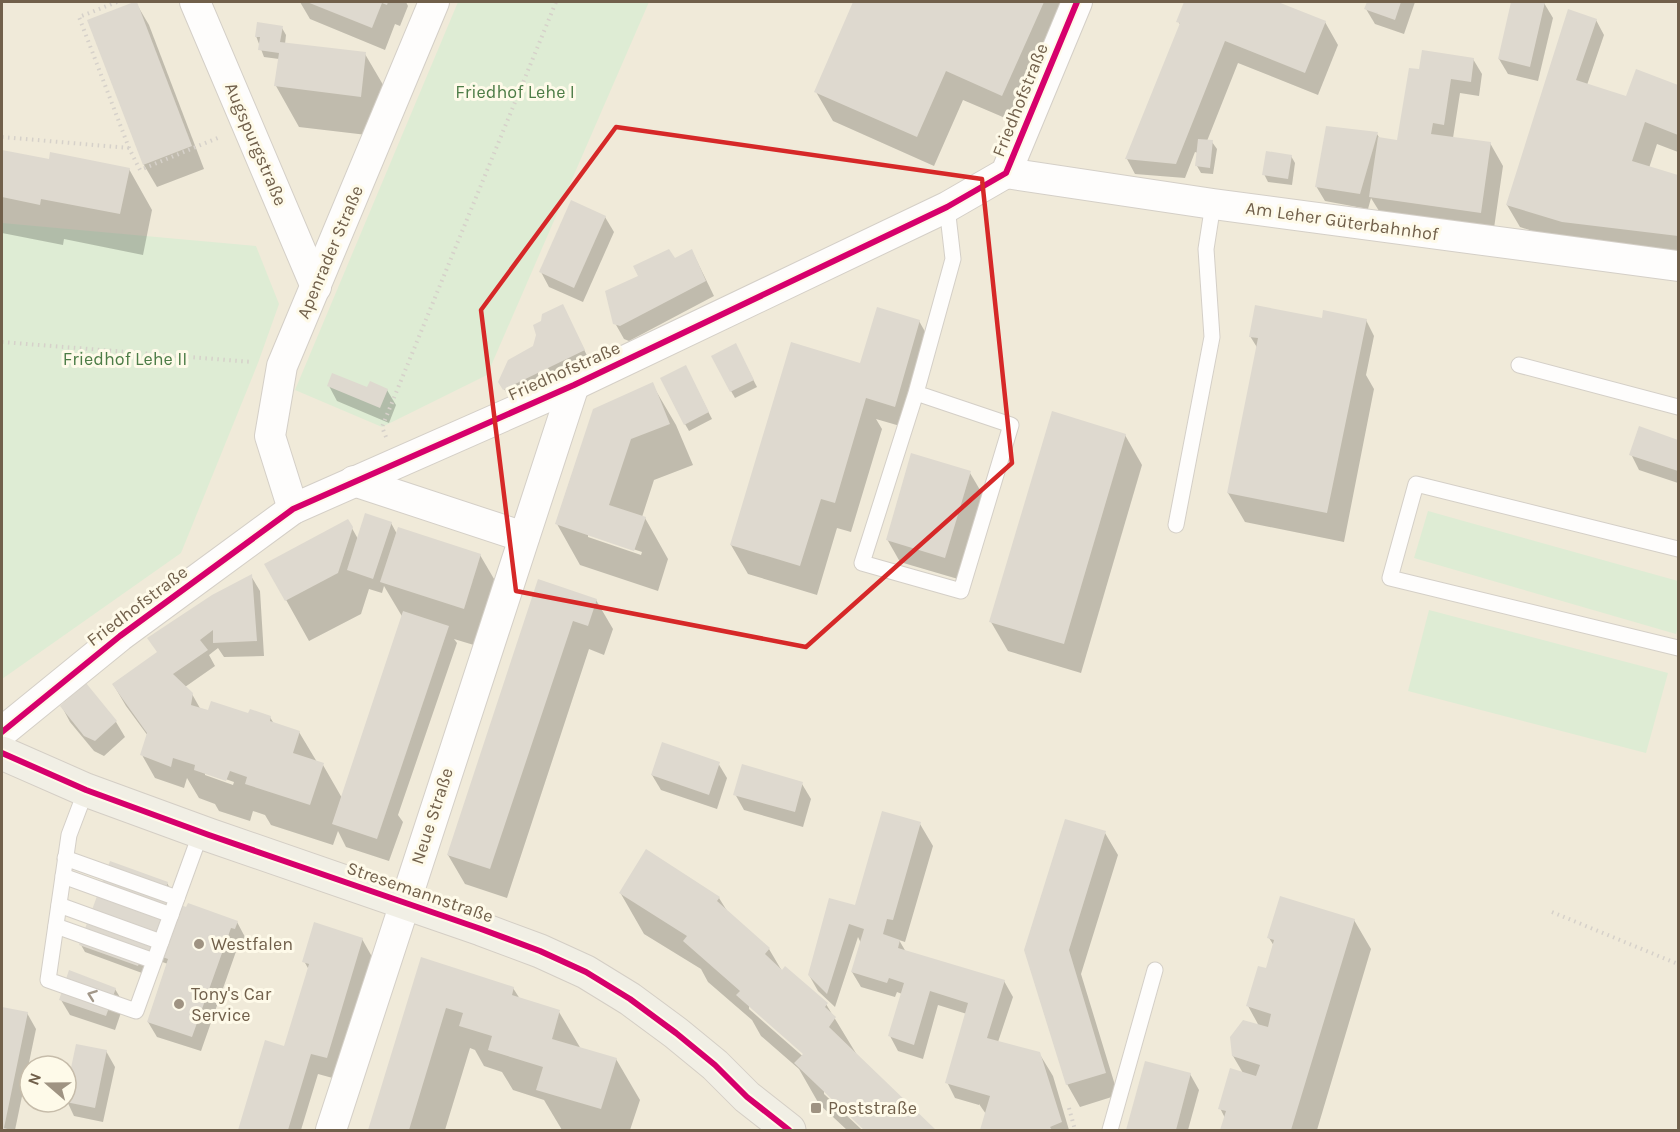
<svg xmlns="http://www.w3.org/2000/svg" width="1680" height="1132" viewBox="0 0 1680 1132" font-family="Karla,sans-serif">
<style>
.residential{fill:#f0ead9;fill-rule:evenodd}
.green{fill:#deecd4}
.shadow{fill:#0003;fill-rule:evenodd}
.building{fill:#ded9cf}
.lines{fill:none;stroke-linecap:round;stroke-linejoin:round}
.service-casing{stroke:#d4cfc7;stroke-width:17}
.minor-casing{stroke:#d4cfc7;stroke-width:32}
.primary-casing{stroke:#d4cec5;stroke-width:35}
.path{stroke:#d6d1ca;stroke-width:4;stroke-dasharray:1.5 4.5;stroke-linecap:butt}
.service{stroke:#fefdfc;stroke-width:15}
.minor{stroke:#fefdfc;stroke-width:30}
.primary{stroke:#f1efe5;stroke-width:33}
.cycleway-casing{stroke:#fefae9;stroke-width:10}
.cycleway{stroke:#d6006c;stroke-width:6}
.oneway{stroke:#a29789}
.marked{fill:none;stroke:#d62828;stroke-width:4.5;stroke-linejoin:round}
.poi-dot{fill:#9f9382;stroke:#fefae9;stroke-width:2}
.labels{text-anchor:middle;stroke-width:6;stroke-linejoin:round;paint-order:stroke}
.park-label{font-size:18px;fill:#4c7c46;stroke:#fefae9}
.street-label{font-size:18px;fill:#71604b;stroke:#fefae9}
.poi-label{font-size:18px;fill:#71604b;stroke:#fefae9;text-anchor:start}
</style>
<rect width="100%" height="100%" fill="#f5f2e9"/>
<path class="residential" d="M 2,2 L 1678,2 L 1678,1130 L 2,1130 ZM 30,1066 L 66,1066 L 66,1102 L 30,1102 Z"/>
<g class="green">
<polygon points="458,2 649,2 487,375 382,427 295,390"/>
<polygon points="2,223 256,246 279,304 258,363 181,553 2,679"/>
<polygon points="1428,511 1678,581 1678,625 1676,634 1414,558"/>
<polygon points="1429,610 1668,673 1646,753 1408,691"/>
</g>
<g class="shadow">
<polygon points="300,2 406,2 408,6 400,26 395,24 385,50 310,19"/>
<polygon points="855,2 1073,2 1019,124 963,100 934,166 833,121 816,92"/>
<polygon points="1186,2 1274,2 1325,22 1338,45 1318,95 1238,63 1207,141 1212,142 1217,149 1213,174 1201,173 1197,166 1198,153 1195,152 1185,178 1135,174 1127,159 1181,26 1178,21"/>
<polygon points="1368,2 1415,2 1404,34 1375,24 1366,9"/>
<polygon points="1513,2 1544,3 1553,18 1538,81 1508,74 1499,59"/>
<polygon points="136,3 149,25 204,169 157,187 144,165 89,21"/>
<polygon points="1596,20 1604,35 1587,85 1627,98 1637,71 1678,87 1678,152 1657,144 1649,168 1678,177 1678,256 1576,245 1520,227 1507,205"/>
<polygon points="282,28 286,35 285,44 365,54 389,95 384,137 299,127 276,86 279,59 264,57 256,36"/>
<polygon points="1473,59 1482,74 1479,96 1460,93 1453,138 1490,143 1503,166 1493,235 1384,219 1371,198 1368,209 1325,201 1316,186 1377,134 1380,139 1398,142 1420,71"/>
<polygon points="2,151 50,161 129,169 152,210 143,255 64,239 63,245 2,233"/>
<polygon points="1291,156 1295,163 1292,185 1268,182 1264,174"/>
<polygon points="605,217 614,232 583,302 549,287 541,272"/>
<polygon points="692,251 714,296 629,341 624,339 615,323 675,260"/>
<polygon points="563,306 592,366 513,404 500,382 534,347"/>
<polygon points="1323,320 1366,320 1374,336 1366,375 1374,389 1344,542 1245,522 1228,493 1258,349 1250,336"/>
<polygon points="919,321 932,344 907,428 876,419 882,429 851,532 837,528 817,595 748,574 731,545"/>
<polygon points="739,352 757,387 735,398 731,391"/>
<polygon points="689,374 712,419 689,431 685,424"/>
<path d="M 652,384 L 676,425 L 693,465 L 654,480 L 642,517 L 645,518 L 668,559 L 658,591 L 580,565 L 557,524 ZM 588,534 L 642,552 L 641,555 L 588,537 Z"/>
<polygon points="329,386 387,390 396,405 389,423 337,401"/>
<polygon points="1640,428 1678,441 1678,483 1639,470 1631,454"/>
<polygon points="1125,435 1142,465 1081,673 1008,651 991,622"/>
<polygon points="970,473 983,495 958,579 900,562 887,539"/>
<path d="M 348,521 L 358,539 L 391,523 L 397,534 L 480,555 L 504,596 L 487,649 L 454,639 L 457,643 L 398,815 L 403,822 L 389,861 L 346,847 L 338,831 L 333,845 L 271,825 L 265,815 L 253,811 L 250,821 L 219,811 L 215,804 L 199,798 L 187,778 L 184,788 L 155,778 L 142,755 L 148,736 L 126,706 L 113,684 L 158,653 L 251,576 L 260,591 L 264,656 L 224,657 L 218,648 L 209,655 L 215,666 L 185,687 L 192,694 L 201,710 L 270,717 L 274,724 L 299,732 L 317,762 L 323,765 L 342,798 L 403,618 L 384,586 L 382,593 L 369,589 L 361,614 L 309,641 L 266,564 ZM 205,772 L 234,782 L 233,785 L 205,775 Z"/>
<polygon points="539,581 596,600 613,629 604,655 589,649 507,898 465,884 448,855"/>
<polygon points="62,707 116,722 125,737 104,756 94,751 70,722"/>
<polygon points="718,763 727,778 717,809 661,790 652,775"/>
<polygon points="802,784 811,799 803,827 744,810 735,794"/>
<polygon points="1066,821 1105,833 1118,855 1081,974 1118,1095 1080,1107 1067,1084"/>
<polygon points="920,824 933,846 905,942 899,940 906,952 1004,981 1013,997 998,1042 1039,1053 1053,1076 1069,1130 981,1130 986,1114 979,1104 979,1105 955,1098 947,1082 967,1014 938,1005 923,1059 898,1051 890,1036 902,994 897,992 895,997 861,987 852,972 861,943 858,937 835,1007 818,991 809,975 855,907"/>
<polygon points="167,883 171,890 167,901 185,908 237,922 245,937 243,943 239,943 201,1051 157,1037 148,1022 168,964 148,957 142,973 85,952 81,945"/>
<path d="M 621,894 L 719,898 L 729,914 L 769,949 L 782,971 L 826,1004 L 857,1055 L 934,1130 L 866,1130 L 824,1090 L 824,1094 L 862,1130 L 847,1130 L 819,1104 L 799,1069 L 761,1036 L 752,1020 L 708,982 L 701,969 L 644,934 ZM 749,1004 L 809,1058 L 807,1060 L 749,1009 Z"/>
<polygon points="1354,920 1371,949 1317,1130 1222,1130 1225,1118 1220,1108 1243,1073 1233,1056 1259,1026 1248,1006 1267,970 1274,946 1269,938"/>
<polygon points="362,939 375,962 340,1080 318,1074 301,1130 240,1130 266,1042 288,1048 309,970 304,961"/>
<polygon points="422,959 513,988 520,999 559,1012 581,1049 616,1059 640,1100 630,1130 562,1130 544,1100 513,1090 502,1072 484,1066 475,1050 470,1048 445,1130 369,1130"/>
<polygon points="115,989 124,1004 115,1030 70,1015 61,1000"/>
<polygon points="2,1009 27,1013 36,1029 15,1130 2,1130"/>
<polygon points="106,1051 115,1067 103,1122 74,1116 66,1099"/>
<polygon points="1146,1063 1190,1074 1199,1090 1188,1130 1128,1130"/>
</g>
<g class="building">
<polygon points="134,2 137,2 192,146 143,165 87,20"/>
<polygon points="307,2 388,2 387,5 382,3 372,28"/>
<polygon points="853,2 1044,2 1002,96 946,71 917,137 814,92"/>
<polygon points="1184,2 1278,2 1326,21 1305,73 1225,41 1176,164 1125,159 1180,23 1176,22"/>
<polygon points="1367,2 1401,2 1395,20 1364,9"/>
<polygon points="1511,2 1545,2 1530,67 1498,59"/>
<polygon points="1568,9 1597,19 1576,80 1626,96 1636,69 1678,85 1678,135 1645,122 1632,161 1678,175 1678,236 1562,222 1506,205"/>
<polygon points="257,22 283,26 280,42 366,52 361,97 274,86 279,53 258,50 260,37 255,37"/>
<polygon points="1422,50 1474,58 1471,82 1451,79 1444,125 1433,123 1431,134 1491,142 1481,213 1369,197 1378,137 1397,140 1409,68 1419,69"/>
<polygon points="1326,126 1378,132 1360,194 1315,187"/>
<polygon points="1198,139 1213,140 1210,168 1195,166"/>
<polygon points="2,150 49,159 50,152 130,168 120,214 41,199 40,205 2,197"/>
<polygon points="1266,151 1292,155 1288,179 1262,175"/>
<polygon points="571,200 606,216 574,288 539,272"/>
<polygon points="669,249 675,258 692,249 706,281 620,326 613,324 605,291 638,276 633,266"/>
<polygon points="563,304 585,350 503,390 498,382 508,360 533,346 536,335 533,325 541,321 542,314"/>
<polygon points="1255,305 1322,318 1323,310 1367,319 1327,513 1227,493 1258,338 1249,337"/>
<polygon points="877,307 920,320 895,407 866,398 835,503 821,499 800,566 730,545 791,342 860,363"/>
<polygon points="736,343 754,380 730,392 711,356"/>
<polygon points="686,365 709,412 684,425 660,378"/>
<polygon points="332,373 367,387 370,381 388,389 380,408 327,386"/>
<polygon points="653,382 670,424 631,439 609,505 646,517 634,551 555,524 593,409"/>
<polygon points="1052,411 1126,434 1064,644 989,622"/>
<polygon points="1639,426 1678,440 1678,471 1629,455"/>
<polygon points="911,453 971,471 945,558 886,540"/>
<polygon points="365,513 392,522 373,579 347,570"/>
<polygon points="348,519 353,527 338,573 285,601 264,564"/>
<polygon points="398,527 481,554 464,609 380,582"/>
<polygon points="252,574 257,641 213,643 213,630 200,640 208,650 173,674 193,693 191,705 208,710 211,701 248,713 250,709 271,716 270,721 300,731 293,753 324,763 310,805 245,784 247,777 230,771 226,781 194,770 195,765 173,758 171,767 140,755 147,733 112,684 157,652 147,638 212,595"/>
<polygon points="538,579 597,599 588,626 573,621 490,869 447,855"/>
<polygon points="403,611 449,626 377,839 332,824"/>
<polygon points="86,683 117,721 95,741 84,736 60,706"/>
<polygon points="662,742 720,762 709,795 651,775"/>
<polygon points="742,764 803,782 795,812 733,795"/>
<polygon points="882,811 921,822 893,920 887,919 883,934 900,940 898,948 1005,980 987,1038 1040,1052 1062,1122 1050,1127 1052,1130 980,1130 990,1096 945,1083 968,1003 930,991 914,1045 888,1036 904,983 889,978 887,983 851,972 864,929 849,924 827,994 808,975 829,898 855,905"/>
<polygon points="1065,819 1106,831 1069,950 1106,1073 1066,1085 1024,950"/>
<polygon points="646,849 720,897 717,901 770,948 765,954 782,970 785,966 828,1003 825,1007 836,1017 829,1027 936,1130 864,1130 794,1063 803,1054 736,995 740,991 683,941 687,936 619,893"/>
<polygon points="110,861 168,882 162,898 186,907 188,903 238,921 235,929 231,928 192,1037 147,1022 168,959 144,950 138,966 79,945"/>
<polygon points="1280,896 1355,919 1291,1130 1220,1130 1226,1111 1218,1109 1230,1068 1256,1076 1260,1065 1232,1056 1230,1037 1243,1020 1268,1027 1271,1014 1246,1006 1258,966 1266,968 1274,940 1267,938"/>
<polygon points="314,922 363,938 327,1058 311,1054 288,1130 238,1130 265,1040 284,1046 309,964 302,962"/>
<polygon points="421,957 514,987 512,995 560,1010 552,1039 617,1058 601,1109 536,1090 543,1067 488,1050 492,1036 459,1026 463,1013 446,1008 409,1130 368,1130"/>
<polygon points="69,970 116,988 106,1016 59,1000"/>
<polygon points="2,1007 28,1012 4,1128 11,1130 2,1130"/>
<polygon points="76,1044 107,1050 95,1108 66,1102 66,1092"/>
<polygon points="1145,1061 1191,1073 1176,1130 1126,1130"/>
</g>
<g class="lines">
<g class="service-casing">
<g id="service">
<polyline points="1519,365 1678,407"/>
<polyline points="916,393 1011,425 961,591 862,563 916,393 953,259 947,207"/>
<polyline points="1176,525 1212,337 1206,249 1213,204"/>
<polyline points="1678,549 1416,484 1390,578 1678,648"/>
<polyline points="86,790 69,835 48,980 136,1011 201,832"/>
<polyline points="65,858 177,898"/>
<polyline points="63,876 171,915"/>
<polyline points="59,905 161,942"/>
<polyline points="56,926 154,961"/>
<polyline points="1110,1130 1155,970"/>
</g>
</g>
<g class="minor-casing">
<g id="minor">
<polyline points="195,2 316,287"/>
<polyline points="1006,173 1213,204 1678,266"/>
<polyline points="354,481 524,537"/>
<polyline points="293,509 270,436 282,366 434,2"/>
<polyline points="2,732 120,636 293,509 574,385 947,207 1006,173 1077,2"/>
<polyline points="331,1130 574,385"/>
</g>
</g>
<g class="primary-casing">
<polyline id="primary" points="2,753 86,790 209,835 481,929 540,951 586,972 630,999 676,1033 715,1065 747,1097 789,1130"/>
</g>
<g class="path">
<polyline points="117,2 79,17 129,148 140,170 220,137"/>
<polyline points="2,137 129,148"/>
<polyline points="2,342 252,362"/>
<polyline points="386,437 382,427 556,2"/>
<polyline points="1552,912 1678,964"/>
<polyline points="1069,1108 1075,1130"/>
</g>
<use href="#service" class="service"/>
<use href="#minor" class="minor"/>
<use href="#primary" class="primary"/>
<g class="cycleway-casing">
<g id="cycleway">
<polyline points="2,732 120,636 293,509 574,385 947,207 1006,173 1077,2"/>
<polyline points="2,753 86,790 209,835 481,929 540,951 586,972 630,999 676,1033 715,1065 747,1097 789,1130"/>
</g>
</g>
<use href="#cycleway" class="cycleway"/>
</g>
<defs><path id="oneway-chevron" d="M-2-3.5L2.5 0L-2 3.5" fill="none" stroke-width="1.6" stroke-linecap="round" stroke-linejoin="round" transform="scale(1.5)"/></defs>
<use class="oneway" href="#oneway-chevron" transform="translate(92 995) rotate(-160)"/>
<path class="marked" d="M 616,127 L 982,179 L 1012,463 L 806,647 L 516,591 L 481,310 Z"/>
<g class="poi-dot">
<circle cx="199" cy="944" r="6"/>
<circle cx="179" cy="1004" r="6"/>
<rect x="810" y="1102" width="12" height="12" rx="3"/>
</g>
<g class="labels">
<g class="park-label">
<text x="515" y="98">Friedhof Lehe I</text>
<text x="125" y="365">Friedhof Lehe II</text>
</g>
<g class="street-label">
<text transform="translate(1020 100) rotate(-68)" y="6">Friedhofstraße</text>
<text transform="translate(256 144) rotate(67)" y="6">Augspurgstraße</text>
<text transform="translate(1342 221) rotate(8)" y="6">Am Leher Güterbahnhof</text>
<text transform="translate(330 252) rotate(-67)" y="6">Apenrader Straße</text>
<text transform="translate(564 371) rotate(-24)" y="6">Friedhofstraße</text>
<text transform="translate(137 606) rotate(-37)" y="6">Friedhofstraße</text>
<text transform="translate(432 816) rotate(-72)" y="6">Neue Straße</text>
<text transform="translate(420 892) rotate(19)" y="6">Stresemannstraße</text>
</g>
<g class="poi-label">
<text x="211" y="950">Westfalen</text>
<text x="191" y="1000">Tony's Car<tspan x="191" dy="21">Service</tspan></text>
<text x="828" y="1114">Poststraße</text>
</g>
</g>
<rect width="1680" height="1132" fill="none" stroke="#71604b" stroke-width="6"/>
<g transform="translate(48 1084) rotate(290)"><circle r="28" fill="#fefae9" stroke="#c6bcaa" stroke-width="1.5"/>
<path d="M0-4.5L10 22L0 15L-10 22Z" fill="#9f9382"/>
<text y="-9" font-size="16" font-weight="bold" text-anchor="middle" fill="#71604b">N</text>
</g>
</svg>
